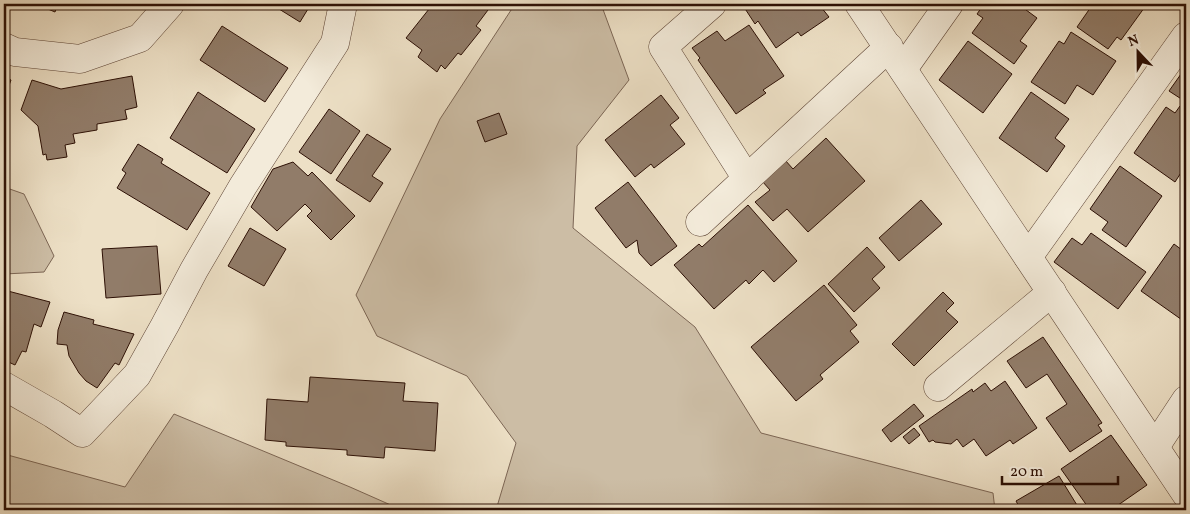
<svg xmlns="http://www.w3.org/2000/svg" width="1190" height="514" viewBox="0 0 1190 514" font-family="Vollkorn,serif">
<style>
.green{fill:#ccbda5;stroke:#7c6655}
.building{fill:#917c69;stroke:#2d1005}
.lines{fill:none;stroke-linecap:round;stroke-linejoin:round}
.minor-casing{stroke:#5d4435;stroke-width:29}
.minor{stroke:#f3ebda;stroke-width:28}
</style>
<rect width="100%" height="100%" fill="#ede0c6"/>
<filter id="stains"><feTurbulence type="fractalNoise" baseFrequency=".004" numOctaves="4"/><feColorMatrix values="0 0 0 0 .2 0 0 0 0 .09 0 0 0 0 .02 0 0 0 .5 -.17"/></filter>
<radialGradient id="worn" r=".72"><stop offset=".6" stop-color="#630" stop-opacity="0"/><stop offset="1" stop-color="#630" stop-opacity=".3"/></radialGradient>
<g class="green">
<polygon points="515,4 601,4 629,80 577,146 573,228 695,327 761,433 993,493 995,510 496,510 516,443 467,376 377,336 356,295 440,119"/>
<polygon points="4,187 24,194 54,256 44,272 4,274"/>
<polygon points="174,414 350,487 402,510 4,510 4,454 125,487"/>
</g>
<g class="building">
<polygon points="36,4 58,4 55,12"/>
<polygon points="271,4 311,4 300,22"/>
<polygon points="433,4 480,4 488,10 476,26 481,30 461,55 458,53 445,69 441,65 437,72 418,57 422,50 406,38"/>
<polygon points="742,4 825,4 821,7 829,17 801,36 798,32 776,48 758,21 755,24"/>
<polygon points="984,4 1018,4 1037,18 1020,41 1027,46 1014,64 972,33 983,18 977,14"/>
<polygon points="1093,4 1147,4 1121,40 1117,37 1108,49 1077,27"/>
<polygon points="749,25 784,76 763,90 766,93 736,114 698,60 700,58 692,48 717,31 725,41"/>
<polygon points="222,26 288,68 265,102 200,60"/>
<polygon points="1071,32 1116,61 1093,95 1077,85 1065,104 1031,82 1059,41 1064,44"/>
<polygon points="968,41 1012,74 983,113 939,80"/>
<polygon points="1186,67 1186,102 1169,91"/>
<polygon points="132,76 137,107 125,110 127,119 97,124 97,130 73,134 75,143 65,145 67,157 47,160 46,154 43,155 38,126 21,110 32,80 61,89"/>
<polygon points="4,77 11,80 4,99"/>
<polygon points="198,92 255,129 227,173 170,138"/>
<polygon points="1031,92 1069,119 1055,138 1065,146 1047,172 999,138"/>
<polygon points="661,95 679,118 670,125 685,144 654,168 651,164 635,177 605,140"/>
<polygon points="1180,106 1186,110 1186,165 1175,182 1134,153 1166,107 1175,113"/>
<polygon points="329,109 360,131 331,174 299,152"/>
<polygon points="499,113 507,134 485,142 477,121"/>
<polygon points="367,134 391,149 372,176 383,183 370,202 336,180"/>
<polygon points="826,138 865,181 808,232 787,209 773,221 755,202 770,190 762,181 785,160 793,169"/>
<polygon points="138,144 163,159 161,163 210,193 187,230 117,188 126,173 122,170"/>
<polygon points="293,162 308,176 312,172 355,216 331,240 307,216 312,211 305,204 277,231 251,207 273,169"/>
<polygon points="1120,166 1162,196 1126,247 1102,230 1108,222 1090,209"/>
<polygon points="628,182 677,246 651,266 639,253 637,240 626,248 595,208"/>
<polygon points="921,200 942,224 899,261 879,238"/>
<polygon points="748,205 797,261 774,282 763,270 749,284 746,280 714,309 674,265 699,244 702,247"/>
<polygon points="250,228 286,249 264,286 228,266"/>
<polygon points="1091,233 1146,272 1118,309 1054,262 1072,238 1082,245"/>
<polygon points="1174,244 1186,253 1186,320 1185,322 1141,291"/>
<polygon points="157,246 161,294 106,298 102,249"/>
<polygon points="867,247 885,267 872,279 880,288 854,312 828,284"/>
<polygon points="824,285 857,325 850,331 859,342 820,375 823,379 796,401 751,347"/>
<polygon points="4,290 50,302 41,327 34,324 26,352 22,351 15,365 4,360"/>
<polygon points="943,292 954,303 946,311 958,322 914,366 892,344"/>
<polygon points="64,312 94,320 93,324 134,334 119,365 115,363 97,388 86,381 79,373 69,356 67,345 57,344 58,330"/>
<polygon points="1043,337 1102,423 1098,425 1102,431 1070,452 1046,418 1067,404 1047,374 1026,388 1007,361"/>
<polygon points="310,377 405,383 403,401 438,403 435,451 385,447 384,458 347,455 347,450 286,446 286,442 265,440 267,399 308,402"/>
<polygon points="1005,381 1037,428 1013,444 1010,440 986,456 974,439 963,447 957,439 951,444 935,442 933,440 929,442 919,426 972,389 973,392 985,383 991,391"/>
<polygon points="914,404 924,416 891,442 882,430"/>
<polygon points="914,428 920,435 909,444 903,437"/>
<polygon points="1111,435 1147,485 1111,510 1090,510 1061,469"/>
<polygon points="1059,476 1080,510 1021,510 1016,501"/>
</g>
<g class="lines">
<g class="minor-casing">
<g id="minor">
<polyline points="712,4 663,47 747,179"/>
<polyline points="859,4 1186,494"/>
<polyline points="4,47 15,52 80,59 140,38 170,4"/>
<polyline points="903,69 949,4"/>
<polyline points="700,222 889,47"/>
<polyline points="1028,257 1186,36"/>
<polyline points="4,386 53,414 82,433 137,375 165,325 194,270 243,186 335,43 343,4"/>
<polyline points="938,387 1052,292"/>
<polyline points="1155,447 1186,400"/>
</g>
</g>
<use href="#minor" class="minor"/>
</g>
<rect width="1190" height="514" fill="none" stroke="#ede0c6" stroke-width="20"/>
<rect x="5" y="5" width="1180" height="504" fill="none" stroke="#2d1005" stroke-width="2.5"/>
<rect x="10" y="10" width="1170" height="494" fill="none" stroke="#2d1005"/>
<g transform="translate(1138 52) rotate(338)" stroke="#f3ebda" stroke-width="4" paint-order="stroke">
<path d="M0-4L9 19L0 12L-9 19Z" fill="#2d1005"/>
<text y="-8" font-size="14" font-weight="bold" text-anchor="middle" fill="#2d1005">N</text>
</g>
<path d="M1002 476v8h116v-8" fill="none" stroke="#2d1005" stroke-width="2.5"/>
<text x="1010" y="476" font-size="15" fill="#2d1005" stroke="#f3ebda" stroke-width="4" paint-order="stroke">20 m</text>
<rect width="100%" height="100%" filter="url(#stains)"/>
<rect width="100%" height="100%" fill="url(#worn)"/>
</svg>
